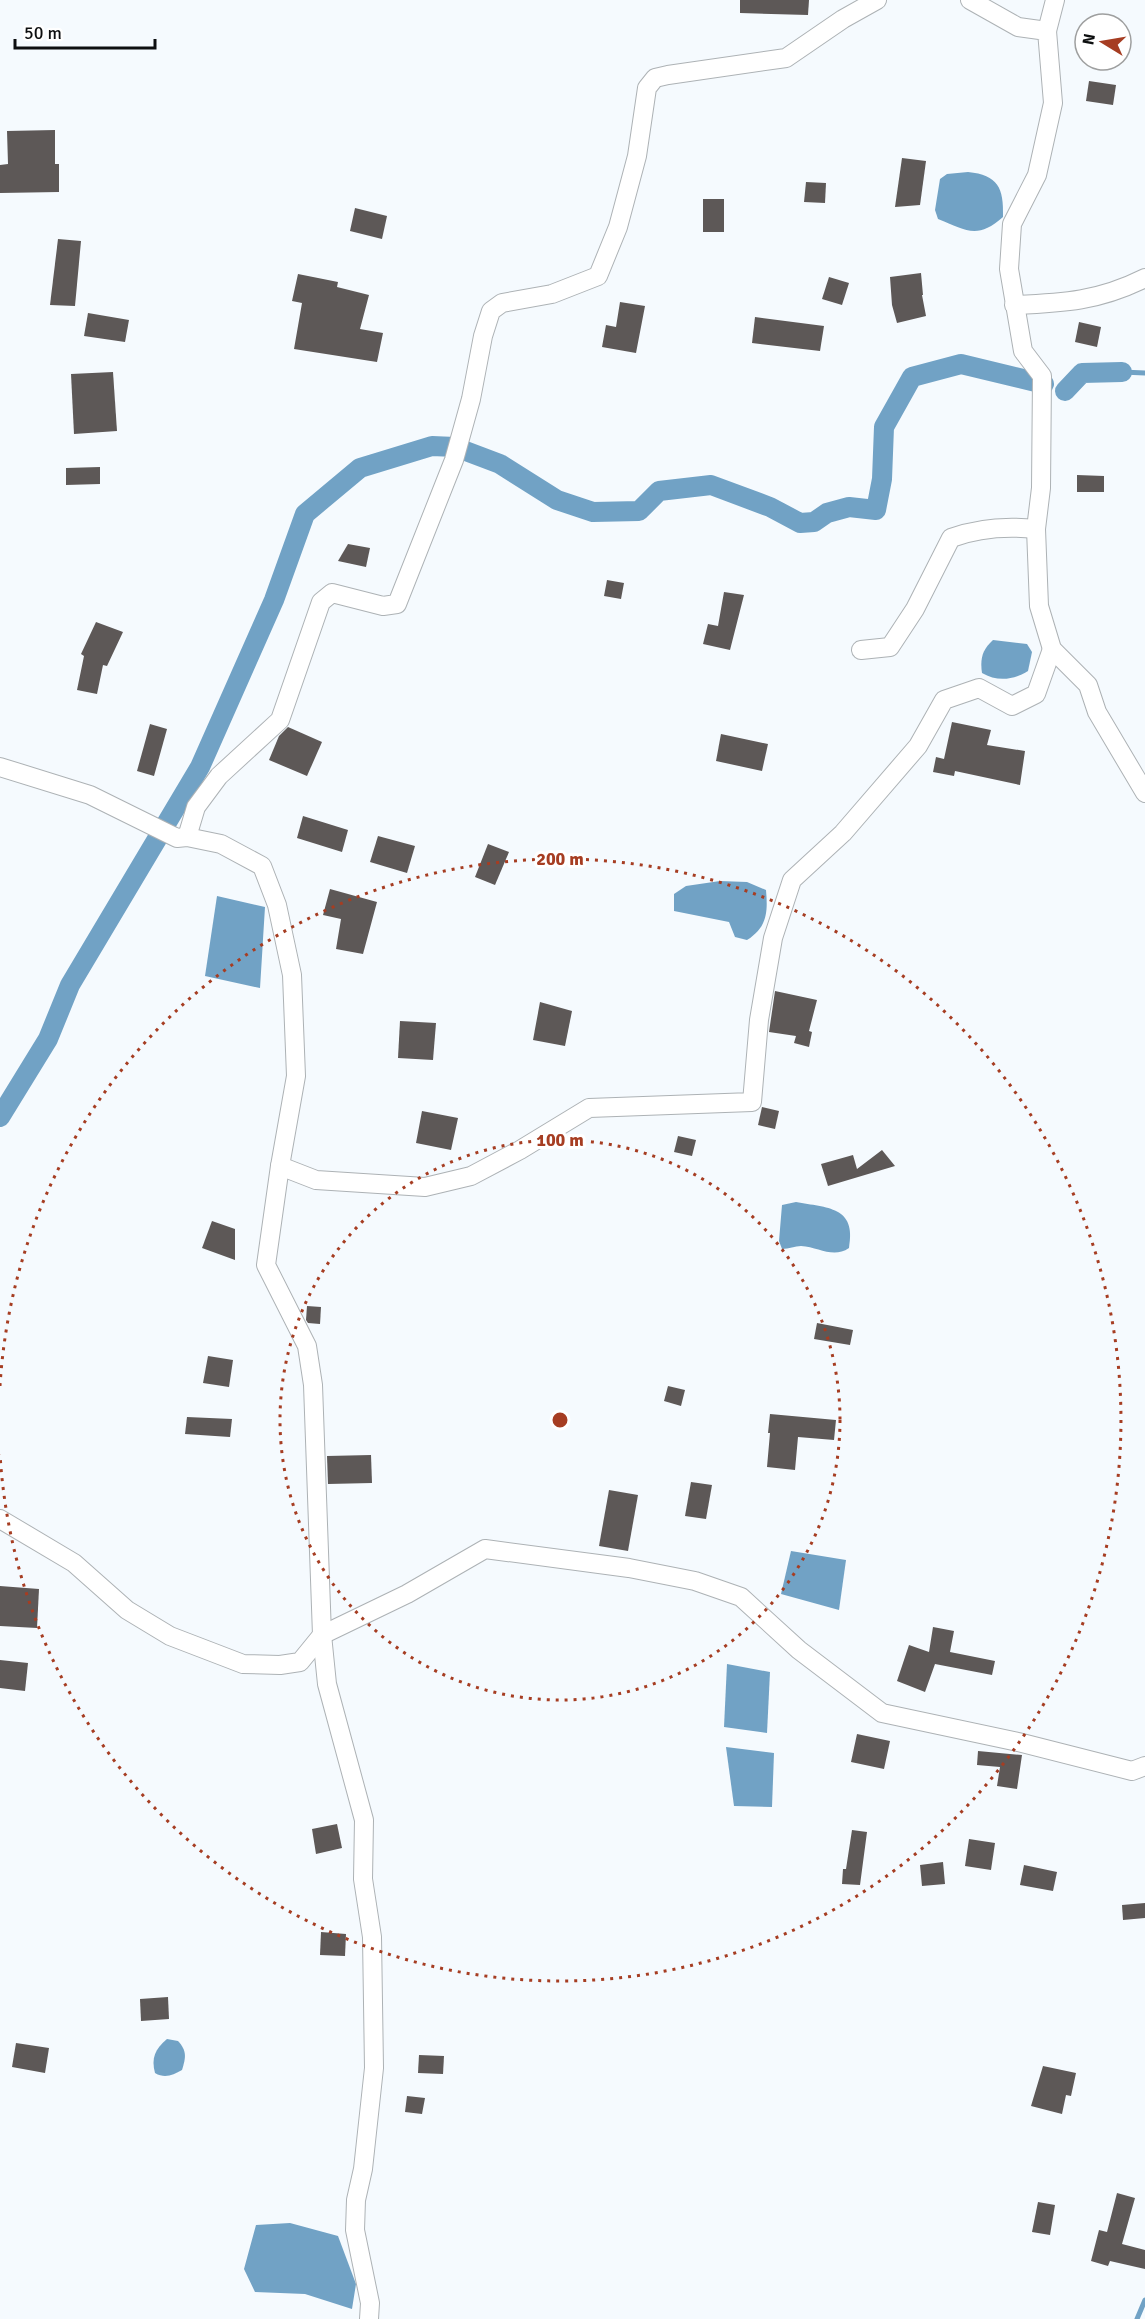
<svg xmlns="http://www.w3.org/2000/svg" width="1145" height="2319" viewBox="0 0 1145 2319" font-family="Signika,sans-serif">
<style>
.water{fill:#71a2c5}
.lines{fill:none;stroke-linecap:round;stroke-linejoin:round}
.stream{stroke:#71a2c5;stroke-width:5}
.canal{stroke:#71a2c5;stroke-width:20}
.building{fill:#5d5857}
.minor-casing{stroke:#adb2b5;stroke-width:20}
.minor{stroke:#fff;stroke-width:18}
.ring{fill:none;stroke:#a63d22;stroke-width:3;stroke-dasharray:3 6}
.centre{fill:#a63d22;stroke:#fff;stroke-width:3}
.ring-label{font-size:18px;text-anchor:middle;font-weight:bold;fill:#a63d22;stroke:#fff;stroke-width:6;stroke-linejoin:round;paint-order:stroke}
</style>
<rect width="100%" height="100%" fill="#f5fafe"/>
<g class="water">
<path d="M 968,172 C 998,175 1004,188 1003,217 C 977,240 966,230 938,219 L 935,210 L 940,179 L 947,174 Z"/>
<path d="M 993,640 L 1027,644 L 1032,652 L 1028,671 C 1014,680 997,682 982,673 C 980,659 982,650 993,640 Z"/>
<path d="M 720,881 L 747,882 L 766,890 C 768,913 767,927 747,940 L 735,937 L 729,922 L 674,911 L 674,894 L 686,886 Z"/>
<polygon points="217,896 265,907 260,988 205,976"/>
<path d="M 796,1202 C 827,1208 857,1206 849,1248 C 833,1259 819,1247 801,1246 C 795,1246 789,1249 782,1249 L 779,1241 L 782,1205 Z"/>
<polygon points="791,1551 846,1560 839,1610 781,1594"/>
<polygon points="727,1664 770,1672 767,1733 724,1727"/>
<polygon points="726,1747 774,1753 772,1807 734,1806"/>
<path d="M 167,2039 L 178,2041 C 187,2051 186,2057 182,2070 C 173,2075 165,2079 155,2073 C 151,2058 155,2049 167,2039 Z"/>
<polygon points="290,2223 338,2236 356,2284 352,2309 305,2294 255,2292 244,2269 256,2225"/>
</g>
<g class="lines">
<g class="stream">
<polyline points="1122,372 1145,373"/>
<polyline points="1137,2319 1145,2300"/>
</g>
<g class="canal">
<polyline points="1065,391 1082,373 1122,372"/>
<polyline points="0,1117 48,1039 70,985 200,767 274,600 305,514 360,468 432,446 455,447 500,464 557,500 593,512 639,511 659,491 711,485 770,507 800,523 814,522 827,513 849,507 876,510 882,479 884,427 912,377 961,364 1044,384"/>
</g>
</g>
<g class="building">
<polygon points="740,0 809,0 808,15 740,13"/>
<polygon points="1089,81 1116,85 1113,105 1086,101"/>
<polygon points="55,130 55,164 59,164 59,192 0,193 0,165 8,164 7,131"/>
<polygon points="902,158 926,161 920,205 895,207"/>
<polygon points="806,182 826,183 825,203 804,202"/>
<rect x="703" y="199" width="21" height="33"/>
<polygon points="355,208 387,216 382,239 350,231"/>
<polygon points="58,239 81,241 75,306 50,305"/>
<polygon points="921,273 923,295 922,295 926,316 897,323 892,305 890,277"/>
<polygon points="298,274 338,282 337,287 369,295 360,329 383,333 377,362 294,349 302,303 292,301"/>
<polygon points="829,277 849,283 842,305 822,299"/>
<polygon points="620,302 645,306 636,353 602,347 606,325 616,327"/>
<polygon points="88,313 129,320 125,342 84,336"/>
<polygon points="755,317 824,326 820,351 752,343"/>
<polygon points="1079,322 1101,327 1097,347 1075,342"/>
<polygon points="113,372 117,431 74,434 71,374"/>
<polygon points="100,467 100,484 66,485 66,468"/>
<polygon points="1077,475 1104,476 1104,492 1077,492"/>
<polygon points="348,544 370,548 366,567 338,561"/>
<polygon points="607,580 624,583 621,599 604,596"/>
<polygon points="724,592 744,595 730,650 703,644 708,624 718,626"/>
<polygon points="96,622 123,632 107,666 103,665 97,694 77,690 84,656 81,654"/>
<polygon points="952,722 991,730 987,745 1025,751 1020,785 955,771 954,776 933,772 936,757 944,759"/>
<polygon points="150,724 167,729 154,776 137,771"/>
<polygon points="288,727 322,742 307,776 269,760 279,736"/>
<polygon points="721,734 768,744 762,771 716,761"/>
<polygon points="303,816 348,830 342,852 297,838"/>
<polygon points="378,836 415,846 407,873 370,862"/>
<polygon points="488,844 509,852 495,885 475,877"/>
<polygon points="330,889 377,902 363,954 336,949 341,919 323,915"/>
<polygon points="775,991 817,1000 809,1031 812,1032 809,1047 794,1043 796,1036 769,1032"/>
<polygon points="540,1002 572,1011 565,1046 533,1040"/>
<polygon points="400,1021 436,1023 433,1060 398,1058"/>
<polygon points="762,1107 779,1111 775,1129 758,1125"/>
<polygon points="422,1111 458,1118 451,1150 416,1143"/>
<polygon points="678,1136 696,1140 692,1156 674,1152"/>
<polygon points="882,1150 895,1166 828,1186 821,1164 853,1155 857,1169"/>
<polygon points="212,1221 235,1229 235,1260 202,1248"/>
<polygon points="307,1306 321,1307 320,1324 308,1323 306,1320"/>
<polygon points="817,1323 853,1330 850,1345 814,1339"/>
<polygon points="208,1356 233,1360 229,1387 203,1383"/>
<polygon points="668,1386 685,1390 681,1406 664,1401"/>
<polygon points="770,1414 836,1420 834,1440 798,1437 795,1470 767,1467 770,1433 768,1433"/>
<polygon points="187,1417 232,1419 230,1437 185,1434"/>
<polygon points="371,1455 372,1483 328,1484 327,1456"/>
<polygon points="691,1482 712,1485 706,1519 685,1516"/>
<polygon points="609,1490 638,1495 628,1551 599,1546"/>
<polygon points="0,1586 39,1589 37,1628 0,1626"/>
<polygon points="933,1627 954,1631 950,1652 995,1661 992,1675 935,1664 925,1692 897,1681 909,1645 929,1652"/>
<polygon points="0,1660 28,1663 25,1691 0,1688"/>
<polygon points="857,1734 890,1741 884,1769 851,1762"/>
<polygon points="978,1751 1022,1755 1017,1789 997,1786 1000,1767 977,1765"/>
<polygon points="337,1824 342,1848 316,1854 312,1829"/>
<polygon points="852,1830 867,1832 860,1885 842,1884 843,1869 846,1869"/>
<polygon points="969,1839 995,1843 991,1870 965,1866"/>
<polygon points="943,1862 945,1884 922,1886 920,1865"/>
<polygon points="1024,1865 1057,1872 1053,1891 1020,1885"/>
<polygon points="1145,1903 1145,1918 1123,1920 1122,1905"/>
<polygon points="321,1932 346,1934 345,1956 320,1955"/>
<polygon points="168,1997 169,2019 141,2021 140,1999"/>
<polygon points="16,2043 49,2048 45,2073 12,2067"/>
<polygon points="419,2055 444,2056 443,2074 418,2073"/>
<polygon points="1043,2066 1076,2073 1071,2096 1066,2095 1062,2114 1031,2106"/>
<polygon points="407,2096 425,2098 422,2114 405,2112"/>
<polygon points="1117,2193 1135,2198 1122,2244 1145,2250 1145,2269 1110,2261 1108,2266 1091,2261 1099,2230 1107,2232"/>
<polygon points="1038,2202 1055,2205 1050,2235 1032,2232"/>
</g>
<g class="lines">
<g class="minor-casing">
<g id="minor">
<polyline points="970,0 1018,27 1047,31 1053,103 1037,175 1012,224 1009,269 1023,351 1042,376 1041,488 1036,529 1039,606 1052,649 1088,685 1097,712 1145,793"/>
<polyline points="1047,31 1055,0"/>
<path d="M 1014,305 C 1064,303 1099,301 1145,278"/>
<path d="M 861,650 L 890,647 L 915,609 L 951,538 C 978,528 1007,526 1036,529"/>
<polyline points="0,767 90,795 177,838 187,837 221,844 262,866 277,905 292,975 296,1076 280,1166 266,1265 307,1346 313,1385 322,1635 327,1684 364,1820 363,1879 372,1937 374,2068 363,2169 356,2200 355,2230 370,2303 369,2319"/>
<polyline points="187,837 196,807 219,776 280,720 321,602 332,593 383,606 397,604 454,460 471,399 483,336 491,311 502,303 552,294 598,276 618,227 637,156 647,88 655,78 668,75 786,58 843,19 877,0"/>
<polyline points="280,1166 316,1180 425,1187 471,1176 520,1150 589,1108 752,1102 759,1020 773,938 792,880 843,833 918,746 944,700 979,688 1012,706 1036,694 1052,649"/>
<polyline points="0,1519 74,1563 127,1610 170,1636 243,1664 280,1665 300,1662 322,1635 407,1594 485,1549 629,1568 695,1581 741,1597 799,1650 882,1713 1018,1742 1132,1771 1145,1766"/>
</g>
</g>
<use href="#minor" class="minor"/>
</g>
<g class="ring">
<circle cx="560" cy="1420" r="280"/>
<path d="M0 1386A561 561 0 1 1 0 1454"/>
</g>
<circle cx="560" cy="1420" r="9" class="centre"/>
<g class="ring-label">
<text x="560" y="865">200 m</text>
<text x="560" y="1146">100 m</text>
</g>
<g transform="translate(1103 42) rotate(281)"><circle r="28" fill="#ffffff" stroke="#9e9f9f" stroke-width="1.5"/>
<path d="M0-4.5L10 22L0 15L-10 22Z" fill="#a63d22"/>
<text y="-9" font-size="16" font-weight="bold" text-anchor="middle" fill="#0d0f10">N</text>
</g>
<path d="M15 39v9h140v-9" fill="none" stroke="#0d0f10" stroke-width="3"/>
<text x="24" y="39" font-size="18" fill="#0d0f10" stroke="#ffffff" stroke-width="4.5" paint-order="stroke">50 m</text>
</svg>
